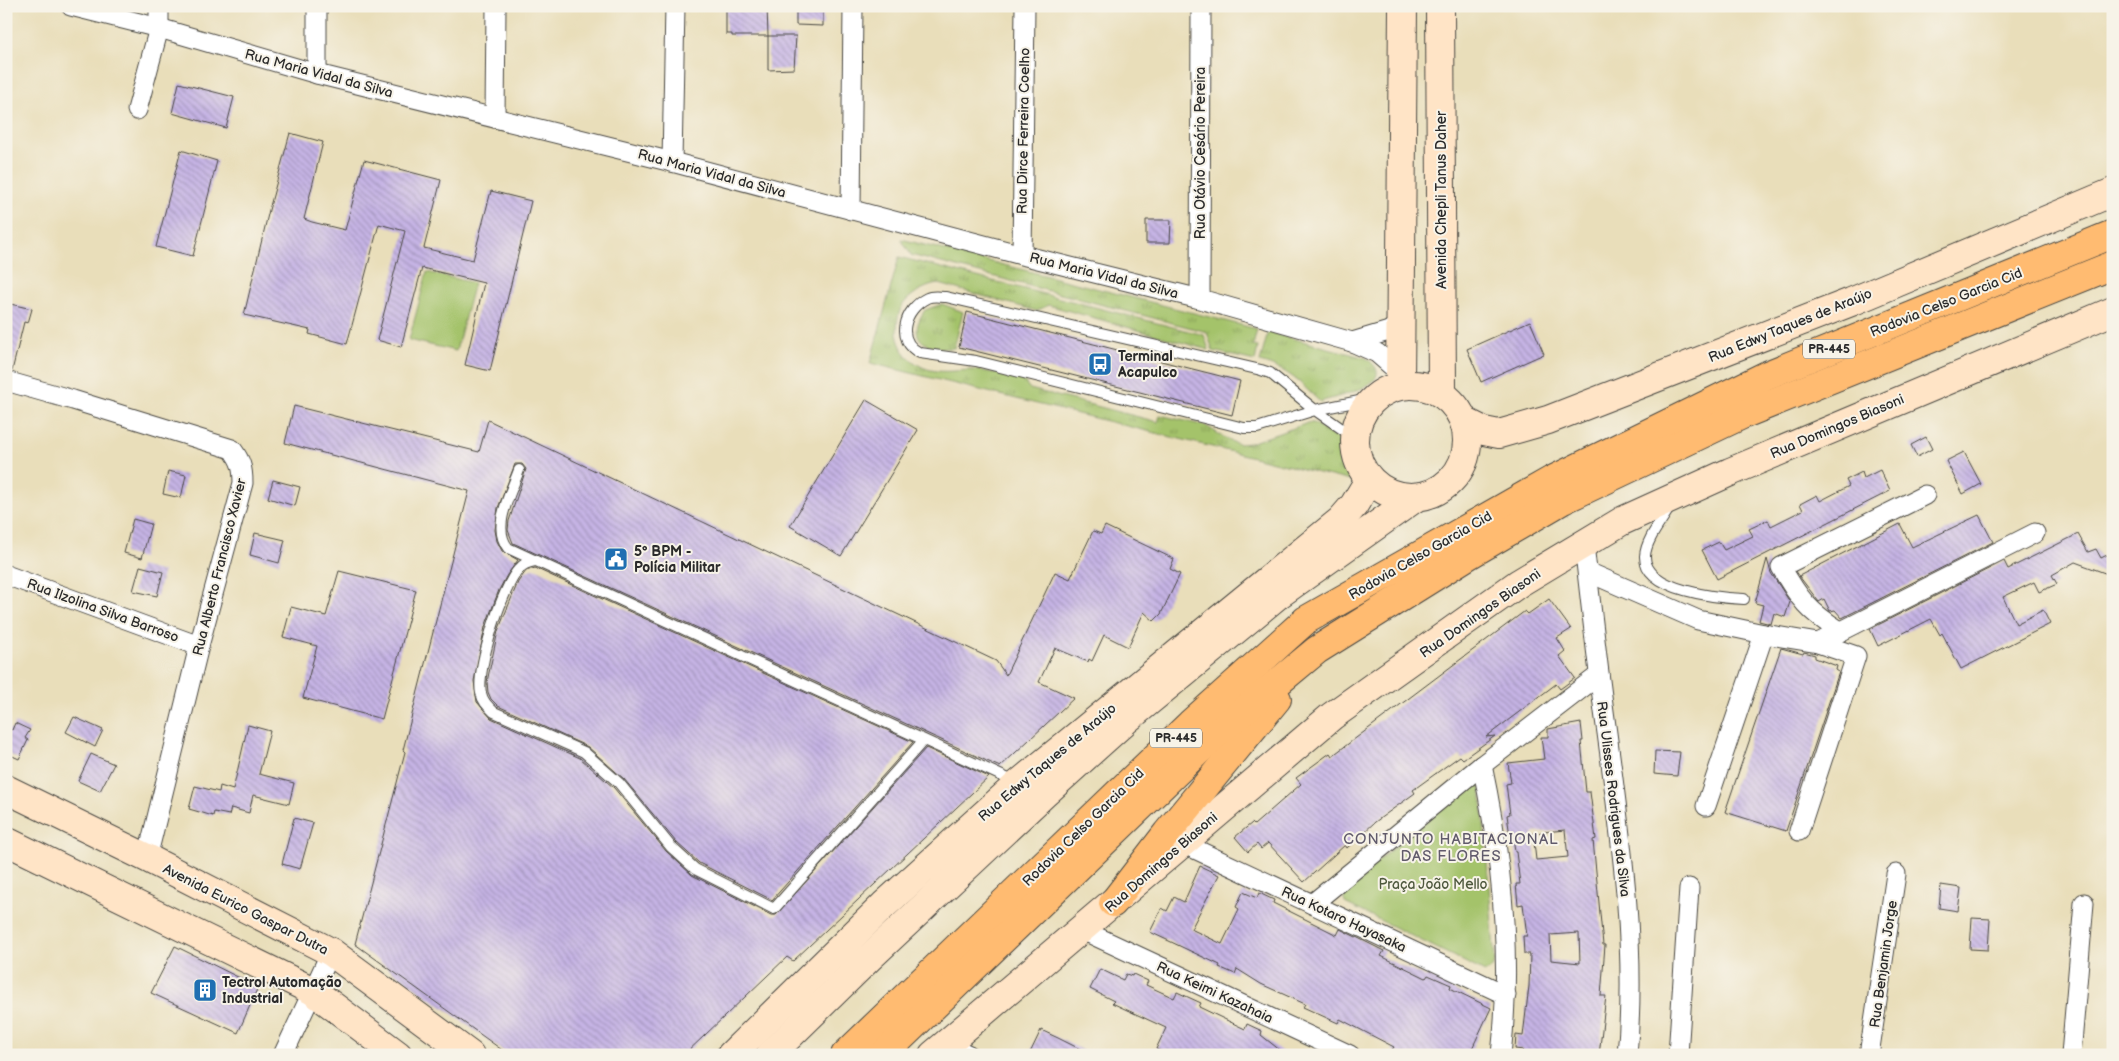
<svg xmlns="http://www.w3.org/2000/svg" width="2119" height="1061" viewBox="0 0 2119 1061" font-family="'Balsamiq Sans',sans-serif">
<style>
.grass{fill:url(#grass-tufts);stroke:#68774a}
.green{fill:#a4c36a;stroke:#68774a}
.building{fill:url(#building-back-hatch);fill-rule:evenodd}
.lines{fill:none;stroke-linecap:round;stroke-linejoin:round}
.lane-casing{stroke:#484640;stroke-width:12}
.street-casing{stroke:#484640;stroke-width:21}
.secondary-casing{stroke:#484640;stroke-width:30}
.highway-casing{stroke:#484640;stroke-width:30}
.lane{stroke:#fff;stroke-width:10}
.street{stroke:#fff;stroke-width:19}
.secondary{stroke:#ffe4c6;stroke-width:28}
.highway{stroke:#ffbb71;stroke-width:28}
.labels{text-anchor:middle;stroke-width:4;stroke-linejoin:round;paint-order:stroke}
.shield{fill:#f7f3e8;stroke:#686764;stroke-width:1}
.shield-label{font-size:12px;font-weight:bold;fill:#2b2b2b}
.street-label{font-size:14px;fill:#2b2b2b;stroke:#f7f3e8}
.poi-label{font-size:14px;font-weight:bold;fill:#2b2b2b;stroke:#f7f3e8;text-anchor:start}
.park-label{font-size:14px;fill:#4f593e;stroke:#f7f3e8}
.neighbourhood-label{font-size:15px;letter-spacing:1px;fill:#615b6c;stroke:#f7f3e8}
</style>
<defs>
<pattern id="grass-tufts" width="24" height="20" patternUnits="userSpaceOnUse" patternTransform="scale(1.25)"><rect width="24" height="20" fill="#a4c36a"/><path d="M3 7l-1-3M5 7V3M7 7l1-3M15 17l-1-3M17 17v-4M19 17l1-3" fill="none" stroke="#869f57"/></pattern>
<pattern id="building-back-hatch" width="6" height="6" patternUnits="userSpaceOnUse" patternTransform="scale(1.25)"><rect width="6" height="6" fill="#c6b4e5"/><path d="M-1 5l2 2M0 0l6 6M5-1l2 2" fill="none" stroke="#a193ba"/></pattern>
</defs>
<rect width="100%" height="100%" fill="#f7f3e8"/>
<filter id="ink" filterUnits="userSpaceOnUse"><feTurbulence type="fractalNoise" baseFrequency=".02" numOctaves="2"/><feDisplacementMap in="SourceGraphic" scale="10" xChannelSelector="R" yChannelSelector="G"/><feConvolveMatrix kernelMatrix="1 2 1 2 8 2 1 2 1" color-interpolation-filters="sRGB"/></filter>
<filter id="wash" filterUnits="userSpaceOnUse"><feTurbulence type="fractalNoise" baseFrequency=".0096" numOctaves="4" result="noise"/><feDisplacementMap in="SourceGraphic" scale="20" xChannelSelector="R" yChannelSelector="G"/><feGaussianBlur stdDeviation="1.12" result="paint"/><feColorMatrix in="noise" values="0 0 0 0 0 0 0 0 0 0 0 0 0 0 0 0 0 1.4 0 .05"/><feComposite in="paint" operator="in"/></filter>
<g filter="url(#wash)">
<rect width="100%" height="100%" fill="#e9deba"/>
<g class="grass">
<polygon points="901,239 1257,329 1253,346 1258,347 1255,361 1213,351 1207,332 911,255"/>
<path d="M 899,257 L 1204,335 L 1209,350 L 1048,305 L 1037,311 L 939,284 C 928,285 917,291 909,298 C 899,306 897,318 897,329 C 896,348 913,366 931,370 C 944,373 960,370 974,370 C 980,370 1018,377 1023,380 C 1025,382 1028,387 1030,389 L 1158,422 L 1160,415 L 1206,426 L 1230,441 L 1239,444 L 1250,443 L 1308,423 L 1314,423 L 1368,459 C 1371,471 1363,475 1355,482 L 870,363 Z"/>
<path d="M 942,304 L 963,312 L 954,348 C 926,350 905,339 925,310 Z"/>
<path d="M 1268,332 L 1366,358 C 1403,384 1337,396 1320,402 C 1297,380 1291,371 1260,362 Z"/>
</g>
<g class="green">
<polygon points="427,272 474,283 456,351 409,340"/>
<polygon points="1475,781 1481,787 1495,962 1491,969 1485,972 1345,903 1342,890"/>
</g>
<g id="blocks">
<g class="building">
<polygon points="726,6 767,6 768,36 732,36 732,34 726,34"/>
<polygon points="796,6 823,6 823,26 796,25"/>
<polygon points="768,36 796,36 794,69 768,70"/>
<polygon points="179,83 234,97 226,128 172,113"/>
<polygon points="290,133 323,142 304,219 312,222 345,230 364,160 441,180 424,248 473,260 491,191 531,201 490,371 465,365 484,283 422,268 401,347 377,340 405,231 379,224 347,344 309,334 310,330 244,315 269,210"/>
<polygon points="181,150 217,161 193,256 156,247"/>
<polygon points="1146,220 1171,220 1170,243 1146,243"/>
<polygon points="6,303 32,309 28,323 24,322 12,371 6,370"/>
<polygon points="967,312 1240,381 1232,415 959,347"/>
<polygon points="1530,321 1544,354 1481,382 1467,349"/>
<polygon points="866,400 918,430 841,556 790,526"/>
<polygon points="294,406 479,452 488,420 996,661 1006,675 1055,572 1070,579 1093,531 1101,534 1105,526 1174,559 1170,569 1180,574 1161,614 1154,621 1144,612 1128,647 1104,635 1092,661 1089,659 1088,662 1055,648 1039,682 1074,698 1000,767 513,543 508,530 509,521 526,469 522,464 515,464 498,508 495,530 497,541 502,551 518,560 507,575 499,590 485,627 474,681 477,702 491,718 580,758 614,788 666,851 692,875 771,915 776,915 926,748 989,777 793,961 787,957 684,1055 509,1055 355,944 405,752 403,750 469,491 285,443"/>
<polygon points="1926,437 1932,449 1917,457 1911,445"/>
<polygon points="1964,452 1981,484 1963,494 1946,461"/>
<polygon points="1880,470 1890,491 1717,579 1702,550 1719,542 1724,550 1753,536 1749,529 1768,520 1771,526 1803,510 1800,504 1817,495 1820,501 1849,486 1846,480 1862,472 1864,478"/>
<polygon points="168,471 186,475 181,498 163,494"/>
<polygon points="273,480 300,487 295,506 268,498"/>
<polygon points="1979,515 1993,542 1842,618 1835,610 1830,611 1824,599 1819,602 1799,576 1900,524 1912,547"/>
<polygon points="133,519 151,524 142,558 124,553"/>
<polygon points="255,533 285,540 279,563 250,555"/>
<polygon points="2078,534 2088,552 2096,549 2101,558 2113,552 2113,576 2075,562 2052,575 2057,584 2039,592 2034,582 2003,597 2016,624 2043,610 2050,624 1961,669 1942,633 1940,635 1931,619 1878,646 1870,629 2004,561 2008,569"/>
<polygon points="1767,559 1771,573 1790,602 1785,617 1774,613 1771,624 1759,621 1763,605 1755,603"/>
<polygon points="140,566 163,572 157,596 133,591"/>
<polygon points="535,568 913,742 772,900 699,863 676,842 624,779 588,747 498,706 491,699 488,692 487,682 498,631 518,582 526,571"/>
<polygon points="339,571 416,590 382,719 303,698 317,646 283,637 291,607 326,616"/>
<polygon points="1549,599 1571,629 1557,638 1565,651 1559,656 1575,678 1560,689 1556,684 1486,737 1495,736 1463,759 1460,756 1413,790 1415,793 1375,822 1347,848 1345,845 1304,882 1268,843 1261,849 1257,844 1248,852 1235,837 1252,823 1254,825 1301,784 1296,778 1330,753 1332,756 1525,611 1528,614"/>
<polygon points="1781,648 1803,654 1804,652 1815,655 1815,658 1837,666 1836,670 1839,672 1786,831 1725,812"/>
<polygon points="74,717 103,730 95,747 66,732"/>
<polygon points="15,723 30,730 25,738 28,740 19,759 6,753 6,727 12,730"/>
<path d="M 1581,723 L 1583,741 L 1581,741 L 1586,792 L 1590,792 L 1596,839 L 1593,840 L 1603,945 L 1605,945 L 1601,996 L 1606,996 L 1599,1055 L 1522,1055 L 1523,1050 L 1515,1049 L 1516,1035 L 1523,1036 L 1529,986 L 1530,954 L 1524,954 L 1523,936 L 1527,936 L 1523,904 L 1518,905 L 1516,884 L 1520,884 L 1516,852 L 1515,852 L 1513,836 L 1510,836 L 1507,815 L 1510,814 L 1506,784 L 1511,783 L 1508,763 L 1544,759 L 1541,737 L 1548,737 L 1548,729 ZM 1565,830 L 1568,857 L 1536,860 L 1533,833 ZM 1579,933 L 1580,963 L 1551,960 L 1550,935 Z"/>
<polygon points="248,725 270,731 259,774 294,783 289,804 253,795 249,813 231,808 229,815 214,812 213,816 189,809 195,786 219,792 220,786 233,790"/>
<polygon points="1655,751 1680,752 1677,776 1654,774"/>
<polygon points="91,754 114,764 100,791 78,781"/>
<polygon points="294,818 313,823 300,869 282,864"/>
<polygon points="1200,866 1219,875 1191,929 1222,944 1239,909 1236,907 1243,892 1257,898 1259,893 1274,900 1273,903 1337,935 1340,929 1384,951 1381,956 1426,978 1428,975 1451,985 1450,988 1491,1008 1469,1055 1402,1055 1392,1050 1394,1047 1340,1019 1338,1023 1303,1007 1305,1004 1261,984 1237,969 1235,974 1219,967 1220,965 1150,932 1162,908 1167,911 1174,897 1184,902"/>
<polygon points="1941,885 1961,888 1958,911 1939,908"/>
<polygon points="1972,918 1990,919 1988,950 1970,949"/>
<polygon points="175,946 258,987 238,1033 151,993"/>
<polygon points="1100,969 1123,980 1126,974 1132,976 1133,974 1148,981 1146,985 1174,998 1177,992 1201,1003 1199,1007 1245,1029 1247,1024 1262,1031 1261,1035 1286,1055 1167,1055 1156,1049 1166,1028 1112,1003 1114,1001 1090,989"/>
<polygon points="1041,1030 1058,1038 1092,1055 1029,1055"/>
</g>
</g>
</g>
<g filter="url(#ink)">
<use href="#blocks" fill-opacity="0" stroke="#484640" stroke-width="1"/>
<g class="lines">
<g class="lane-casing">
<g id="lane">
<path d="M 1355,438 L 1315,410 L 1270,373 L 1261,370 L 946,297 C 939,297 933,295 927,298 C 904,309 895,341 920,353 L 976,361 L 1244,428 L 1257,428 L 1315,410 L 1374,398"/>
<path d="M 519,470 C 511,493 491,527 508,548 L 1015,782"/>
<path d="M 1671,505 C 1663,520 1646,539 1645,556 C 1644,591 1720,598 1744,599"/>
<path d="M 535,561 C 529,562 523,564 519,569 C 502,587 476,670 481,693 C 483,702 488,706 494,712 L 584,752 L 619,783 L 671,847 L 695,869 L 774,909 L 923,741"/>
</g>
</g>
<g class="street-casing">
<g id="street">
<polyline points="71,6 159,28 317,74 672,162 1022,255 1200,299 1352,342 1377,353 1401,374"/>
<polyline points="317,74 317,6"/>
<polyline points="137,110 159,28 159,6"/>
<polyline points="495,118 496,6"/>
<polyline points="672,162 675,6"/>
<polyline points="851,210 853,6"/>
<polyline points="1022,255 1025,6"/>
<polyline points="1200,299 1201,6"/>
<polyline points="1352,342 1389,331 1402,322"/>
<path d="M 6,381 L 73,400 L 232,449 C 241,461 243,468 243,483 L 199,646 L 147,858"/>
<path d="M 1584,544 C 1591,607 1598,670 1607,733 C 1621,839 1637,947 1627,1055"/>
<polyline points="1588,572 1698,620 1764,634 1818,643 2035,533"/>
<polyline points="6,575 199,646"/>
<path d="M 1840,631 C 1809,612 1799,599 1781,567 L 1925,495"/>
<path d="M 1482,765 C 1502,859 1512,959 1501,1055"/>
<polyline points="1706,806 1764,634"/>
<polyline points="1799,831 1856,656 1818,643"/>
<polyline points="1182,843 1506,995"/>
<polyline points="1312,904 1482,765 1599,675"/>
<polyline points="1080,929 1350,1055"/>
<polyline points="939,1051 946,1044 969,1055"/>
<polyline points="283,1055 331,952"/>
<polyline points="1678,1055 1689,888"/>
<polyline points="1869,1055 1896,874"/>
<polyline points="2071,1055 2084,903"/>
</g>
</g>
<g class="secondary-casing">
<g id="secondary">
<polyline points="1440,6 1442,394"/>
<circle cx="1411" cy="441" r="56"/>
<polyline points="1400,386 1403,6"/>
<polyline points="1464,421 1484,431 1499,434 1548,420 1851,302 2113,192"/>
<polyline points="6,789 147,858 331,952 470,1055"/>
<polyline points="6,841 313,991 398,1055"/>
<polyline points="731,1055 884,905 1018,784 1341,520 1354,505 1369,480"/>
<polyline points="770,1055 869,958 1044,794 1125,721 1278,595 1415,498"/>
<polyline points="933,1055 1332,716 1519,583 1622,521 1730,472 2113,311"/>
</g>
</g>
<g class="highway-casing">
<g id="highway">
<polyline points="1113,903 1167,833 1277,699"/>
<polyline points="845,1055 1190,724 1306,620 1552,480 1767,375 2113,234"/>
<polyline points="883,1055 1218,732 1317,650 1469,555 1563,500 1742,415 2113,265"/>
</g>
</g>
<use href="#lane" class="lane"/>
<use href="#street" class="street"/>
<use href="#secondary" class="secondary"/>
<use href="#highway" class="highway"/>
</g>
</g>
<defs>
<g id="bus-square" transform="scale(1.25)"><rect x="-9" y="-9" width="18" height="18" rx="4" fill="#1f6fb2" stroke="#f7f3e8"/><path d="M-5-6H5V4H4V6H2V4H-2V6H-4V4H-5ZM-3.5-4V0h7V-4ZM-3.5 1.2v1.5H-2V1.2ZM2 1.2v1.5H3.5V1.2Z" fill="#fff"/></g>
<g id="civic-square" transform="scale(1.25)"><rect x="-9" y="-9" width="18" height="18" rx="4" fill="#1f6fb2" stroke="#f7f3e8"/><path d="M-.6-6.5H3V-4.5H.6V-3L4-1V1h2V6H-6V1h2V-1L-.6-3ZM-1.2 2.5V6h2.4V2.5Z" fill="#fff"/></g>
<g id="building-square" transform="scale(1.25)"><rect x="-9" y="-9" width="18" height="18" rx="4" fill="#1f6fb2" stroke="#f7f3e8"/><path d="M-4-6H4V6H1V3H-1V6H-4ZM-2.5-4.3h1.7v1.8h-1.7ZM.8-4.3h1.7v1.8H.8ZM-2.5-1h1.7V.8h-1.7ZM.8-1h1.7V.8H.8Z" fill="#fff"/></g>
</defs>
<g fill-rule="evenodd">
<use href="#bus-square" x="1100" y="364"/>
<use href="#civic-square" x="616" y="559"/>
<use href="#building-square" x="205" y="990"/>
</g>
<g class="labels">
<g class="shield">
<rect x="1803" y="339.5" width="52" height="19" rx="4"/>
<rect x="1150" y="728.5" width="52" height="19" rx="4"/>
</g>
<g class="shield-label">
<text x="1829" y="353">PR-445</text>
<text x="1176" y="742">PR-445</text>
</g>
<g class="street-label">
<text transform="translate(319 73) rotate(15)" y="5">Rua Maria Vidal da Silva</text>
<text transform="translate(1023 131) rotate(-89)" y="5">Rua Dirce Ferreira Coelho</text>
<text transform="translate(1200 153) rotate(-90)" y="5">Rua Otávio Cesário Pereira</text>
<text transform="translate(712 173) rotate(15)" y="5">Rua Maria Vidal da Silva</text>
<text transform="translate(1441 200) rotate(-90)" y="5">Avenida Chepli Tanus Daher</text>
<text transform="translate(1104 275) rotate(14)" y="5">Rua Maria Vidal da Silva</text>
<text transform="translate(1946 302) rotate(-22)" y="5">Rodovia Celso Garcia Cid</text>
<text transform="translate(1790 325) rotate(-22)" y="5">Rua Edwy Taques de Araújo</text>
<text transform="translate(1837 426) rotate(-23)" y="5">Rua Domingos Biasoni</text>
<text transform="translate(1420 555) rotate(-30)" y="5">Rodovia Celso Garcia Cid</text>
<text transform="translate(219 567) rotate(-76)" y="5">Rua Alberto Francisco Xavier</text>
<text transform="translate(103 610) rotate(20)" y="5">Rua Ilzolina Silva Barroso</text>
<text transform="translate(1480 613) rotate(-35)" y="5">Rua Domingos Biasoni</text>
<text transform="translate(1047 762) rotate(-40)" y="5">Rua Edwy Taques de Araújo</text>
<text transform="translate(1614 799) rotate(83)" y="5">Rua Ulisses Rodrigues da Silva</text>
<text transform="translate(1083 827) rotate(-44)" y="5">Rodovia Celso Garcia Cid</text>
<text transform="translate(1161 862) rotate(-41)" y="5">Rua Domingos Biasoni</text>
<text transform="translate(246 909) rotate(27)" y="5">Avenida Eurico Gaspar Dutra</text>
<text transform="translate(1344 919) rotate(25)" y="5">Rua Kotaro Hayasaka</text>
<text transform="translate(1883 964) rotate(-82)" y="5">Rua Benjamin Jorge</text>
<text transform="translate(1215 992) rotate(25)" y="5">Rua Keimi Kazahaia</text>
</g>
<g class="poi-label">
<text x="1118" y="361">Terminal<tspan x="1118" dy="16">Acapulco</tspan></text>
<text x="634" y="556">5º BPM -<tspan x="634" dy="16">Polícia Militar</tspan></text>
<text x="222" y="987">Tectrol Automação<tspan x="222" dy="16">Industrial</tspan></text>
</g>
<g class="park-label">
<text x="1433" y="889">Praça João Mello</text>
</g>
<g class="neighbourhood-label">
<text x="1451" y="844">CONJUNTO HABITACIONAL<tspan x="1451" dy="17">DAS FLORES</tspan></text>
</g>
</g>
<rect width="2119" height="1061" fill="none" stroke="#f7f3e8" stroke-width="25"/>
</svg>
